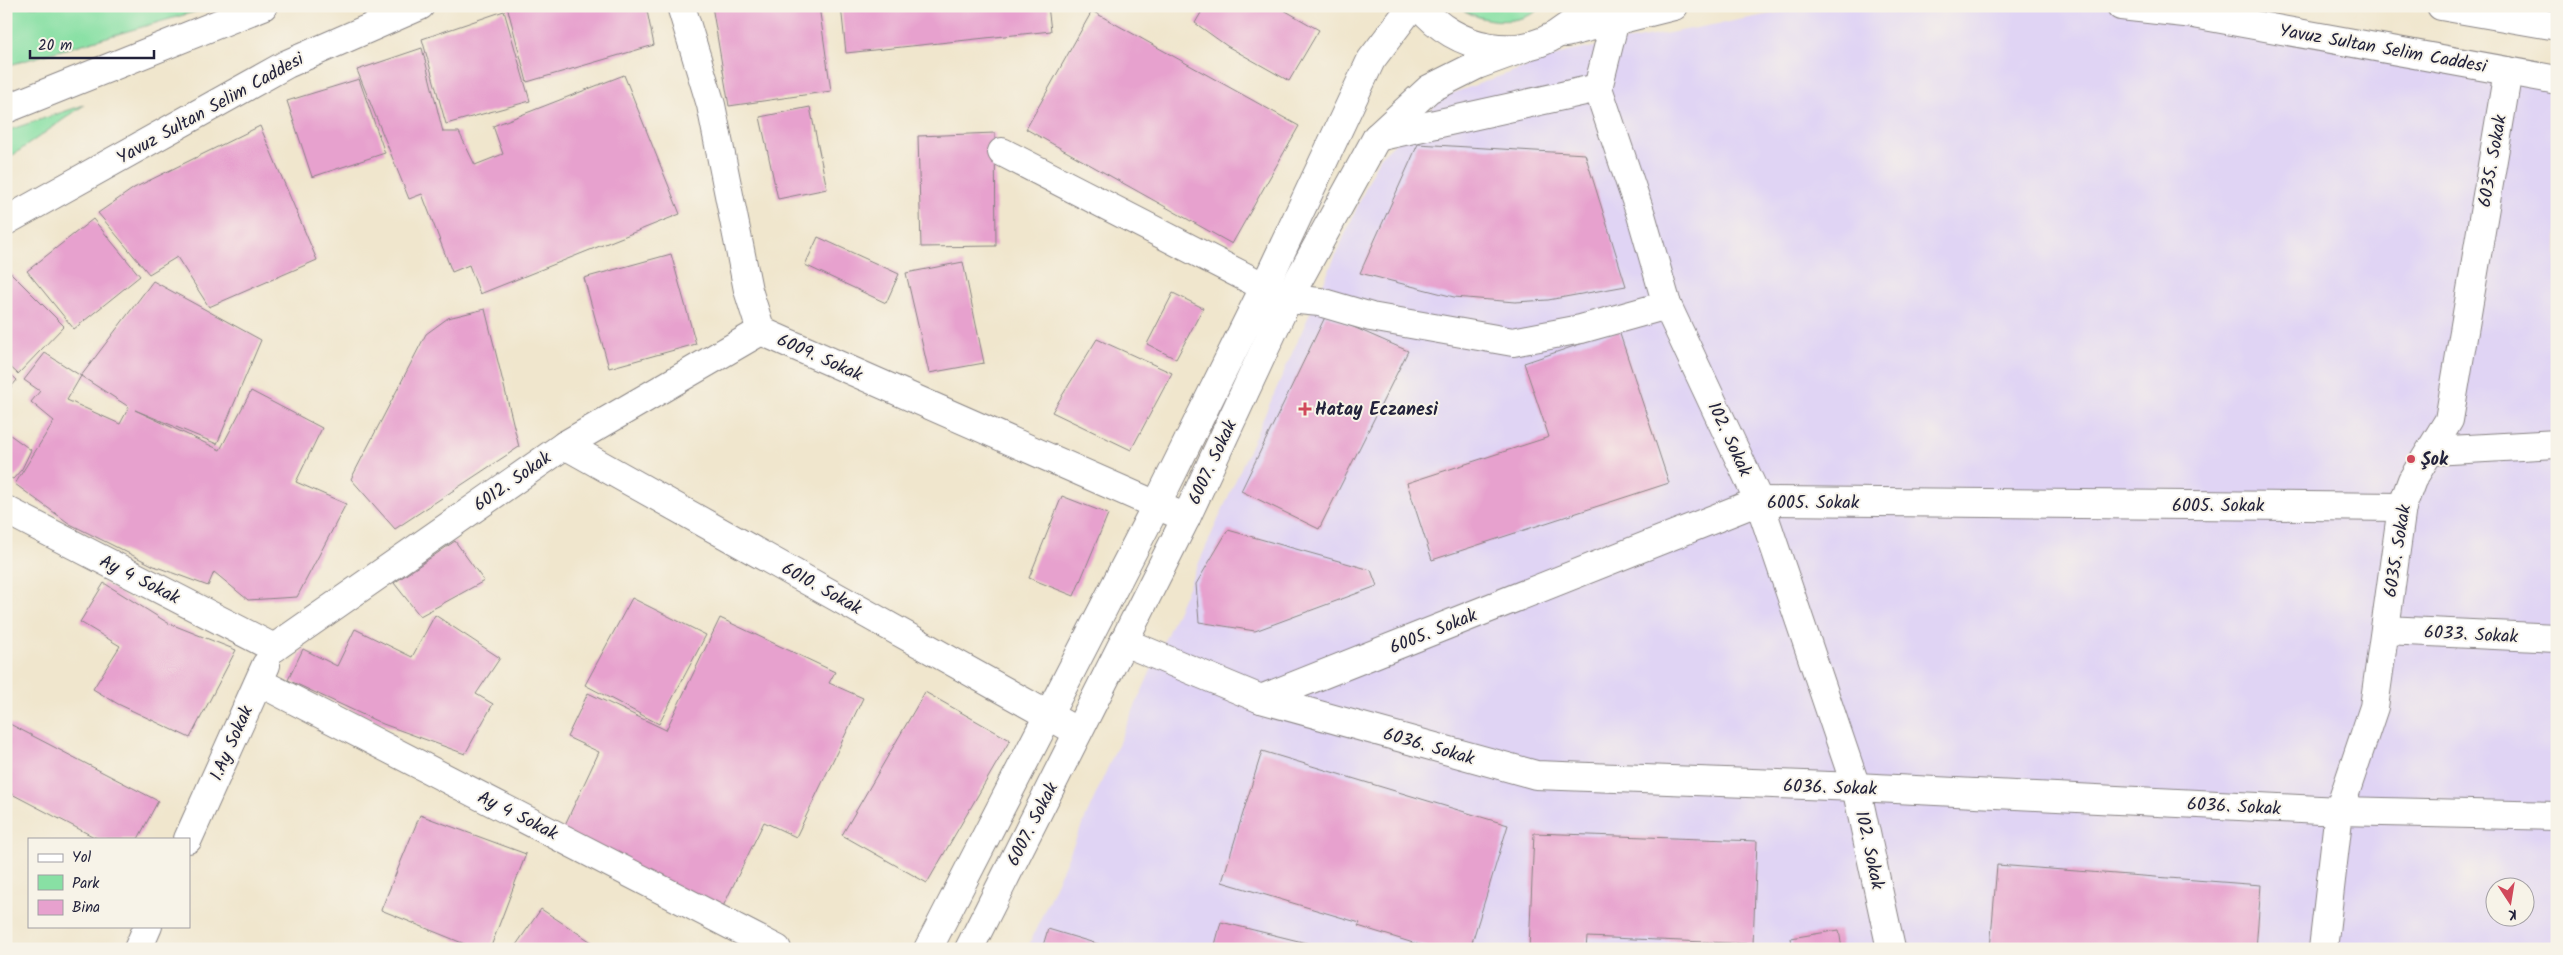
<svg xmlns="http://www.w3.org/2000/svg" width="2563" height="955" viewBox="0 0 2563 955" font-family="Kalam,sans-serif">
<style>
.built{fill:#e0d4f4;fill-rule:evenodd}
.green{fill:#88e0a4;stroke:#558170}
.building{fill:#e7a1ce;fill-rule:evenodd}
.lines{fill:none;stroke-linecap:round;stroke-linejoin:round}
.street-casing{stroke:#898484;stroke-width:30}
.secondary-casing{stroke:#898484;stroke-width:30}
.primary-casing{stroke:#898484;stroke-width:30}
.street{stroke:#fff;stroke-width:28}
.secondary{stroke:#fff;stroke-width:28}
.primary{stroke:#fff;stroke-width:28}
.poi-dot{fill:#d1495b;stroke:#f7f3e8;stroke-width:2}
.labels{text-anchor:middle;stroke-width:4;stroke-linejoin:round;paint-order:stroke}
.street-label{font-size:18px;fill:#22223b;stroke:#f7f3e8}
.poi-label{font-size:18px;font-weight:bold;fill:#22223b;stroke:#f7f3e8;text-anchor:start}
</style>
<rect width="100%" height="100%" fill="#f7f3e8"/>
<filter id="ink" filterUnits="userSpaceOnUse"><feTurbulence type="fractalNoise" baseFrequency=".02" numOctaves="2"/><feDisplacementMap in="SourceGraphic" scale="10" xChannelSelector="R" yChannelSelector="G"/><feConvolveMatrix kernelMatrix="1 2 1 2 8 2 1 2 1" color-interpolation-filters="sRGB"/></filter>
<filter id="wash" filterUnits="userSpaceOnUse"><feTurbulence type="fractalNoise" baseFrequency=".0096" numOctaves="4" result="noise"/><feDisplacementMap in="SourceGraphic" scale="20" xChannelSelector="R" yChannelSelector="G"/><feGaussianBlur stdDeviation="1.12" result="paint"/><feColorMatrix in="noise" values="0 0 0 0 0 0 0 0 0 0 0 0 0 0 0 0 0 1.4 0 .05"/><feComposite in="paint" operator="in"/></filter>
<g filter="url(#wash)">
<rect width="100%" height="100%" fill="#f0e6cd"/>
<path class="built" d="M 1814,6 L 2109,6 L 2557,87 L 2557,949 L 1027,949 L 1379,158 L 1445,96 L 1567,52 ZM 2496,888 L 2526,888 L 2526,918 L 2496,918 Z"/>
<g class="green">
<polygon points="6,6 215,6 6,66"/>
<path d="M 1457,6 L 1544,6 C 1520,27 1481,24 1457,6 Z"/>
<polygon points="84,105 6,160 6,131"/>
</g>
<g id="blocks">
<g class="building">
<polygon points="507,6 646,6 654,45 527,82"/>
<polygon points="712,6 819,6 831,91 729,106"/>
<polygon points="841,6 1048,6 1051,31 846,53"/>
<polygon points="1205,6 1277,6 1319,30 1289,81 1227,46 1195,23"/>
<polygon points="504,11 530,101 446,124 422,39"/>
<polygon points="1092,11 1299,126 1232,244 1026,129"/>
<polygon points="422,48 443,132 459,132 475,165 503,154 493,126 624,75 680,214 480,294 469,265 452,272 422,194 409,199 357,70"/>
<polygon points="359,79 385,153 312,177 287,101"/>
<polygon points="810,107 827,189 778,199 760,117"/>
<polygon points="260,126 317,260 209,307 177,257 149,274 98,213 134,188"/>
<polygon points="995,133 996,246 921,247 918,136"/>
<polygon points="1418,144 1585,154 1626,286 1548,300 1515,302 1454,297 1360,273"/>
<polygon points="93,219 140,276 74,329 27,271"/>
<polygon points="818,237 899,274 886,303 805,265"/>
<polygon points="671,254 696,344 609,368 584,278"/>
<polygon points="963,262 984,363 929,373 906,273"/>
<polygon points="8,270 64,326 18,374 6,363 6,272"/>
<path d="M 153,281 L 261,340 L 217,444 L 135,410 L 220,450 L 251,391 L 322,428 L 296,482 L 346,504 L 297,597 L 248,600 L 214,572 L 208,586 L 154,566 L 70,524 L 15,484 L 54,421 L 31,402 L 40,391 L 24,380 L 45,353 L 81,376 ZM 81,376 L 129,407 L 120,424 L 67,400 Z"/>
<polygon points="1173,293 1203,308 1176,359 1147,344"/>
<polygon points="485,309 519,447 395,529 351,479 426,334 448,318"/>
<polygon points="1326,315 1408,351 1319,529 1241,491"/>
<polygon points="1619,331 1669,483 1432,560 1407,483 1549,437 1524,363"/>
<polygon points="1097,339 1172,373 1131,450 1052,412"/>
<polygon points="6,370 17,380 6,393"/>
<polygon points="6,432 31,450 22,469 13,479 6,476"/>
<polygon points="1062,496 1108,514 1074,596 1029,578"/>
<polygon points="1228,530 1371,570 1377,586 1255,631 1199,622 1196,584"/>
<polygon points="455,541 484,581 420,616 394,583"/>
<polygon points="104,583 168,623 236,650 190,738 118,704 93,689 120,646 80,622"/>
<polygon points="632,598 706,635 659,724 585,685"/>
<polygon points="435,615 500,658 476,694 493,704 465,754 383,724 288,680 303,649 337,666 355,629 412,657"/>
<polygon points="720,618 835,672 829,683 863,698 796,837 764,822 714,925 562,831 599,752 567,737 588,693 666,730"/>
<polygon points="925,692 1010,740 927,883 842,835"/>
<polygon points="6,722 158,801 138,839 98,839 6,791"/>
<polygon points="1262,751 1508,825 1470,949 1433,949 1358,926 1360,923 1222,882"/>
<polygon points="420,815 526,854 490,949 477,949 381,910"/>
<polygon points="1534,833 1757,841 1753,944 1587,937 1586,949 1529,949"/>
<polygon points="1997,865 2261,885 2256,949 1990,949"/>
<polygon points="541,909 593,943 590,949 521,949 516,945"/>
<polygon points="1221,922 1327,948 1327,949 1214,949"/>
<polygon points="1048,929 1111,948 1111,949 1042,949"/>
<polygon points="1839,930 1842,949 1793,949 1791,938"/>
</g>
</g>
</g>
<g filter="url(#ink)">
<use href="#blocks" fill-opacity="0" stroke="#898484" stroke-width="1"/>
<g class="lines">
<g class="street-casing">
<g id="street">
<polyline points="681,6 711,105 748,290 761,331 1186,518"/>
<polyline points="1615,20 1598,88 1641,215 1667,305 1759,501 1856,787 1891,949"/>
<polyline points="1377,137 1598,88"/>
<polyline points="1002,152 1288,299 1320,302 1371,317 1513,342 1581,329 1667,305"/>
<polyline points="565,445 1078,732"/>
<polyline points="2432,451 2557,444"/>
<polyline points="6,510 274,648"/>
<polyline points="2385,630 2557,638"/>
<polyline points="1124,642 1261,699 1536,775 1856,787 2339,811 2557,816"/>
<polyline points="274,648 565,445 761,331"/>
<polyline points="259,682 777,949"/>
<polyline points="1261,699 1759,501 2402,507"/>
<polyline points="188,839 266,665"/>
<polyline points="138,949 148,926"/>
<polyline points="2323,949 2339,811 2374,707 2402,507 2412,480 2449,420 2508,71"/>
</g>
</g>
<g class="secondary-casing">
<g id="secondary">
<polyline points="928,949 1157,504 1264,288 1371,60 1412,6"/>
<polyline points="969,949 1186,518 1288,299 1377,137 1429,89 1477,65 1524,48"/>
</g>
</g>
<g class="primary-casing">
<g id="primary">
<path d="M 1420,6 C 1455,50 1521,64 1567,27 C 1575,21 1584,15 1589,6"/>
<polyline points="2121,6 2194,14 2557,80"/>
<polyline points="2441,6 2557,26"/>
<polyline points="1566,33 1674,6"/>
<polyline points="6,109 263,6"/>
<polyline points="6,221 287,64 420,6"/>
</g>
</g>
<use href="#street" class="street"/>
<use href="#secondary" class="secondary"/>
<use href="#primary" class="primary"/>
</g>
</g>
<g class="poi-dot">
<path d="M1302.5 401.5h5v5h5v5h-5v5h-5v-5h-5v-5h5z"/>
<circle cx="2411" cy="459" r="5"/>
</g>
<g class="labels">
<g class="street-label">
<text transform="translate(2383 48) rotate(10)" y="6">Yavuz Sultan Selim Caddesi</text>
<text transform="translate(210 108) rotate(-29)" y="6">Yavuz Sultan Selim Caddesi</text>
<text transform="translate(2492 161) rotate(-80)" y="6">6035. Sokak</text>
<text transform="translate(820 357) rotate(24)" y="6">6009. Sokak</text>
<text transform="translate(1730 439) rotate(65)" y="6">102. Sokak</text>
<text transform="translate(1212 462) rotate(-65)" y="6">6007. Sokak</text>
<text transform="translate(512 481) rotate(-35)" y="6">6012. Sokak</text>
<text x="1813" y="508">6005. Sokak</text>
<text x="2218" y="511">6005. Sokak</text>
<text transform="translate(2397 551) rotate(-81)" y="6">6035. Sokak</text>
<text transform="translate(140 579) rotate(27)" y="6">Ay 4 Sokak</text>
<text transform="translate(822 588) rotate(29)" y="6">6010. Sokak</text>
<text transform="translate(1433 631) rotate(-22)" y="6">6005. Sokak</text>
<text transform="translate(2471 634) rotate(3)" y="6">6033. Sokak</text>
<text transform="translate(231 743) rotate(-66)" y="6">1.Ay Sokak</text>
<text transform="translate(1429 746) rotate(16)" y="6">6036. Sokak</text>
<text transform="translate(1830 787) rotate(2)" y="6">6036. Sokak</text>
<text transform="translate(2234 806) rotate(3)" y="6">6036. Sokak</text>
<text transform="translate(518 815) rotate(27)" y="6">Ay 4 Sokak</text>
<text transform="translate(1032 824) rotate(-63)" y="6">6007. Sokak</text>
<text transform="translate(1870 850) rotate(78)" y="6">102. Sokak</text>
</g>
<g class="poi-label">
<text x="1315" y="415">Hatay Eczanesi</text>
<text x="2421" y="465">Şok</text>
</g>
</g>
<rect width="2563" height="955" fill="none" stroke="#f7f3e8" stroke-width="25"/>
<rect x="28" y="838" width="162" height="90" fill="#f7f3e8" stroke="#a29fa3"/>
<rect x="38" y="854" width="25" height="8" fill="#ffffff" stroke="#a29fa3"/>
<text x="72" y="862" font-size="15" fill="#22223b">Yol</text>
<rect x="38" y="875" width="25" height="15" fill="#88e0a4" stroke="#a29fa3"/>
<text x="72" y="888" font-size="15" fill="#22223b">Park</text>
<rect x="38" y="900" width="25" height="15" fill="#e7a1ce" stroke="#a29fa3"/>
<text x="72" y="912" font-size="15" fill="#22223b">Bina</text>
<g transform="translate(2510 902) rotate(168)"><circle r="24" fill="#f7f3e8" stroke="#a29fa3"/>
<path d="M0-4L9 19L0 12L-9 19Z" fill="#d1495b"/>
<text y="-8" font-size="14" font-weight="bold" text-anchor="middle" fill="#22223b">K</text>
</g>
<path d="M30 50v8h124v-8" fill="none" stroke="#22223b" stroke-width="2.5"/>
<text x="38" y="50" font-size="15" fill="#22223b" stroke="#f7f3e8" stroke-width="4" paint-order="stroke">20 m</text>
</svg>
